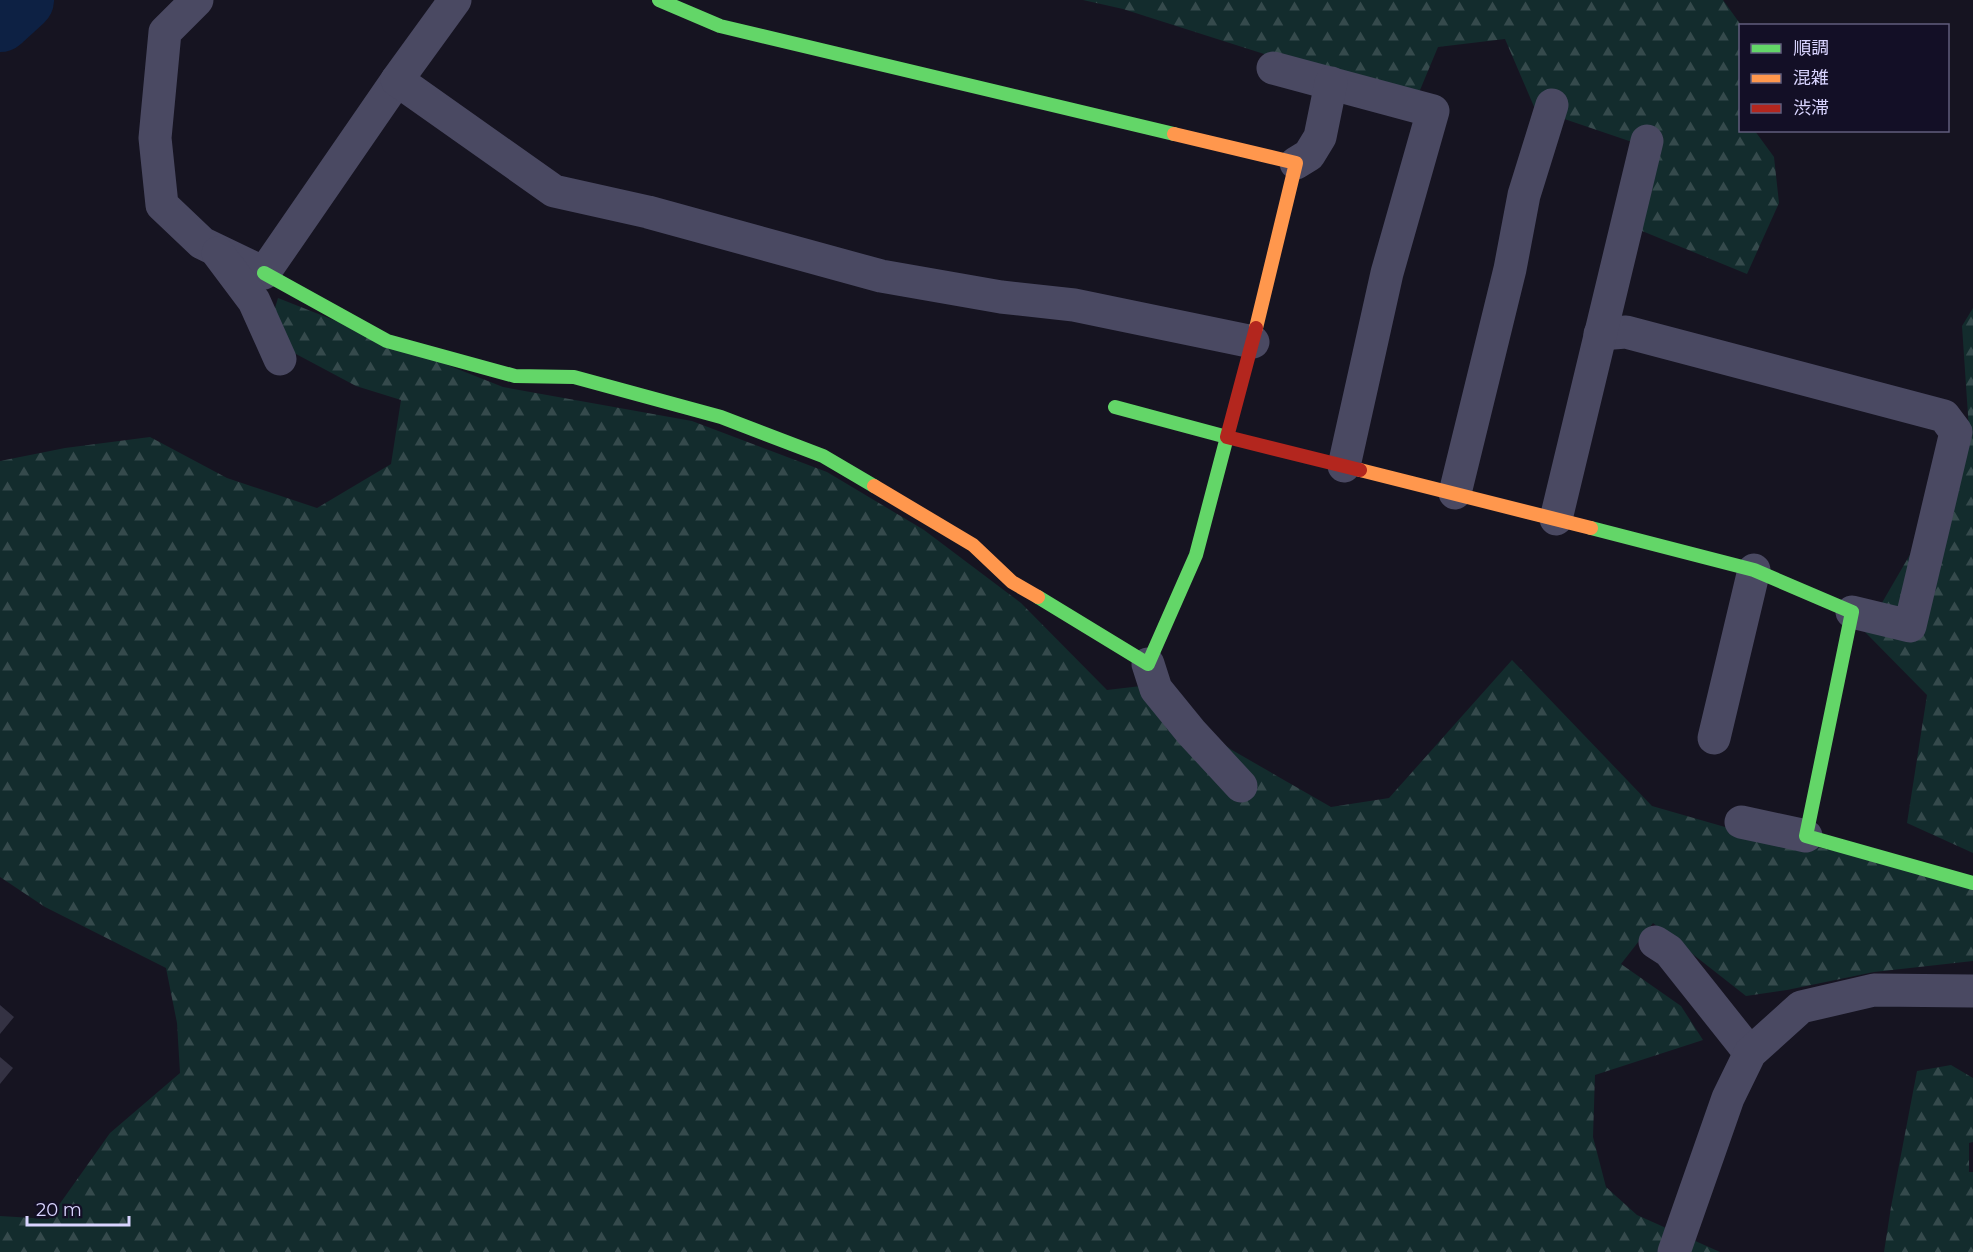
<svg xmlns="http://www.w3.org/2000/svg" width="1973" height="1252" viewBox="0 0 1973 1252" font-family="Montserrat,'Noto Sans JP',sans-serif">
<style>
.forest{fill:url(#forest-firs)}
.lines{fill:none;stroke-linecap:round;stroke-linejoin:round}
.river{stroke:#0d2144;stroke-width:62}
.building{fill:#343243}
.street{stroke:#4a4962;stroke-width:33}
.fast{stroke:#63d668;stroke-width:14}
.slow{stroke:#ff974d;stroke-width:14}
.jam{stroke:#b3261e;stroke-width:14}
</style>
<defs>
<pattern id="forest-firs" width="22" height="20" patternUnits="userSpaceOnUse" patternTransform="scale(1.5)"><rect width="22" height="20" fill="#132c2d"/><path d="M5 1l3.5 6h-7zM16 11l3.5 6h-7z" fill="#354a4c"/></pattern>
</defs>
<rect width="100%" height="100%" fill="#161421"/>
<g class="forest">
<polygon points="1083,0 1723,0 1741,25 1740,130 1755,131 1774,157 1779,203 1747,274 1625,224 1635,143 1535,109 1505,39 1438,47 1415,102 1123,9"/>
<polygon points="278,298 503,387 692,421 827,472 924,530 1021,603 1107,690 1141,686 1232,750 1331,807 1389,798 1512,660 1652,806 1732,829 1973,880 1973,961 1874,972 1787,990 1746,996 1653,923 1621,964 1681,1006 1703,1040 1595,1075 1593,1137 1606,1187 1637,1215 1720,1252 0,1252 0,1216 49,1219 110,1133 180,1073 177,1023 166,968 45,907 0,877 0,461 65,448 150,437 227,478 317,508 391,464 401,400 356,386 266,338"/>
<polygon points="1973,308 1973,853 1907,823 1927,695 1865,632 1944,496 1969,430 1962,326"/>
<polygon points="1951,1065 1973,1078 1973,1142 1969,1143 1969,1172 1973,1172 1973,1252 1884,1252 1891,1207 1917,1071"/>
</g>
<g class="lines">
<polyline class="river" points="0,21 23,0"/>
</g>
<g class="building">
<polygon points="0,1005 14,1017 0,1034"/>
<polygon points="0,1057 13,1068 0,1084"/>
</g>
<g class="lines">
<g class="street">
<polyline points="197,0 165,32 155,138 162,205 202,243 264,273 397,80"/>
<polyline points="455,0 397,80 554,191 648,212 881,276 1001,297 1074,305 1253,342"/>
<polyline points="1273,68 1433,111 1387,273 1344,466"/>
<polyline points="1296,163 1309,155 1320,137 1331,83"/>
<polyline points="218,253 254,301 280,359"/>
<polyline points="1600,334 1626,332 1944,416 1956,432 1910,626 1852,612"/>
<polyline points="1455,493 1510,269 1524,195 1552,105"/>
<polyline points="1556,519 1647,141"/>
<polyline points="1148,664 1156,689 1191,732 1241,786"/>
<polyline points="1714,738 1754,570"/>
<polyline points="1741,822 1806,836"/>
<polyline points="1655,942 1669,951 1750,1053"/>
<polyline points="1674,1252 1728,1098 1750,1053 1801,1007 1874,990 1973,991"/>
</g>
<g class="fast">
<polyline points="659,0 720,26 1174,134"/>
<polyline points="264,273 387,341 515,376 574,377 721,417 823,456 874,486"/>
<polyline points="1591,528 1754,570 1852,612 1806,836 1973,883"/>
<polyline points="1038,597 1148,664 1196,555 1227,437 1115,407"/>
</g>
<g class="slow">
<polyline points="1174,134 1296,163 1256,328"/>
<polyline points="1360,470 1591,528"/>
<polyline points="874,486 973,545 1012,582 1038,597"/>
</g>
<polyline class="jam" points="1256,328 1227,437 1360,470"/>
</g>
<rect x="1739" y="24" width="210" height="108" fill="#130f26" stroke="#625e7d" stroke-width="1.5"/>
<rect x="1751" y="44" width="30" height="9" fill="#63d668" stroke="#625e7d" stroke-width="1.5"/>
<text x="1793" y="54" font-size="18" fill="#d9d4ff">順調</text>
<rect x="1751" y="74" width="30" height="9" fill="#ff974d" stroke="#625e7d" stroke-width="1.5"/>
<text x="1793" y="84" font-size="18" fill="#d9d4ff">混雑</text>
<rect x="1751" y="104" width="30" height="9" fill="#b3261e" stroke="#625e7d" stroke-width="1.5"/>
<text x="1793" y="114" font-size="18" fill="#d9d4ff">渋滞</text>
<path d="M27 1216v9h102v-9" fill="none" stroke="#d9d4ff" stroke-width="3"/>
<text x="36" y="1216" font-size="18" fill="#d9d4ff" stroke="#130f26" stroke-width="4.5" paint-order="stroke">20 m</text>
</svg>
